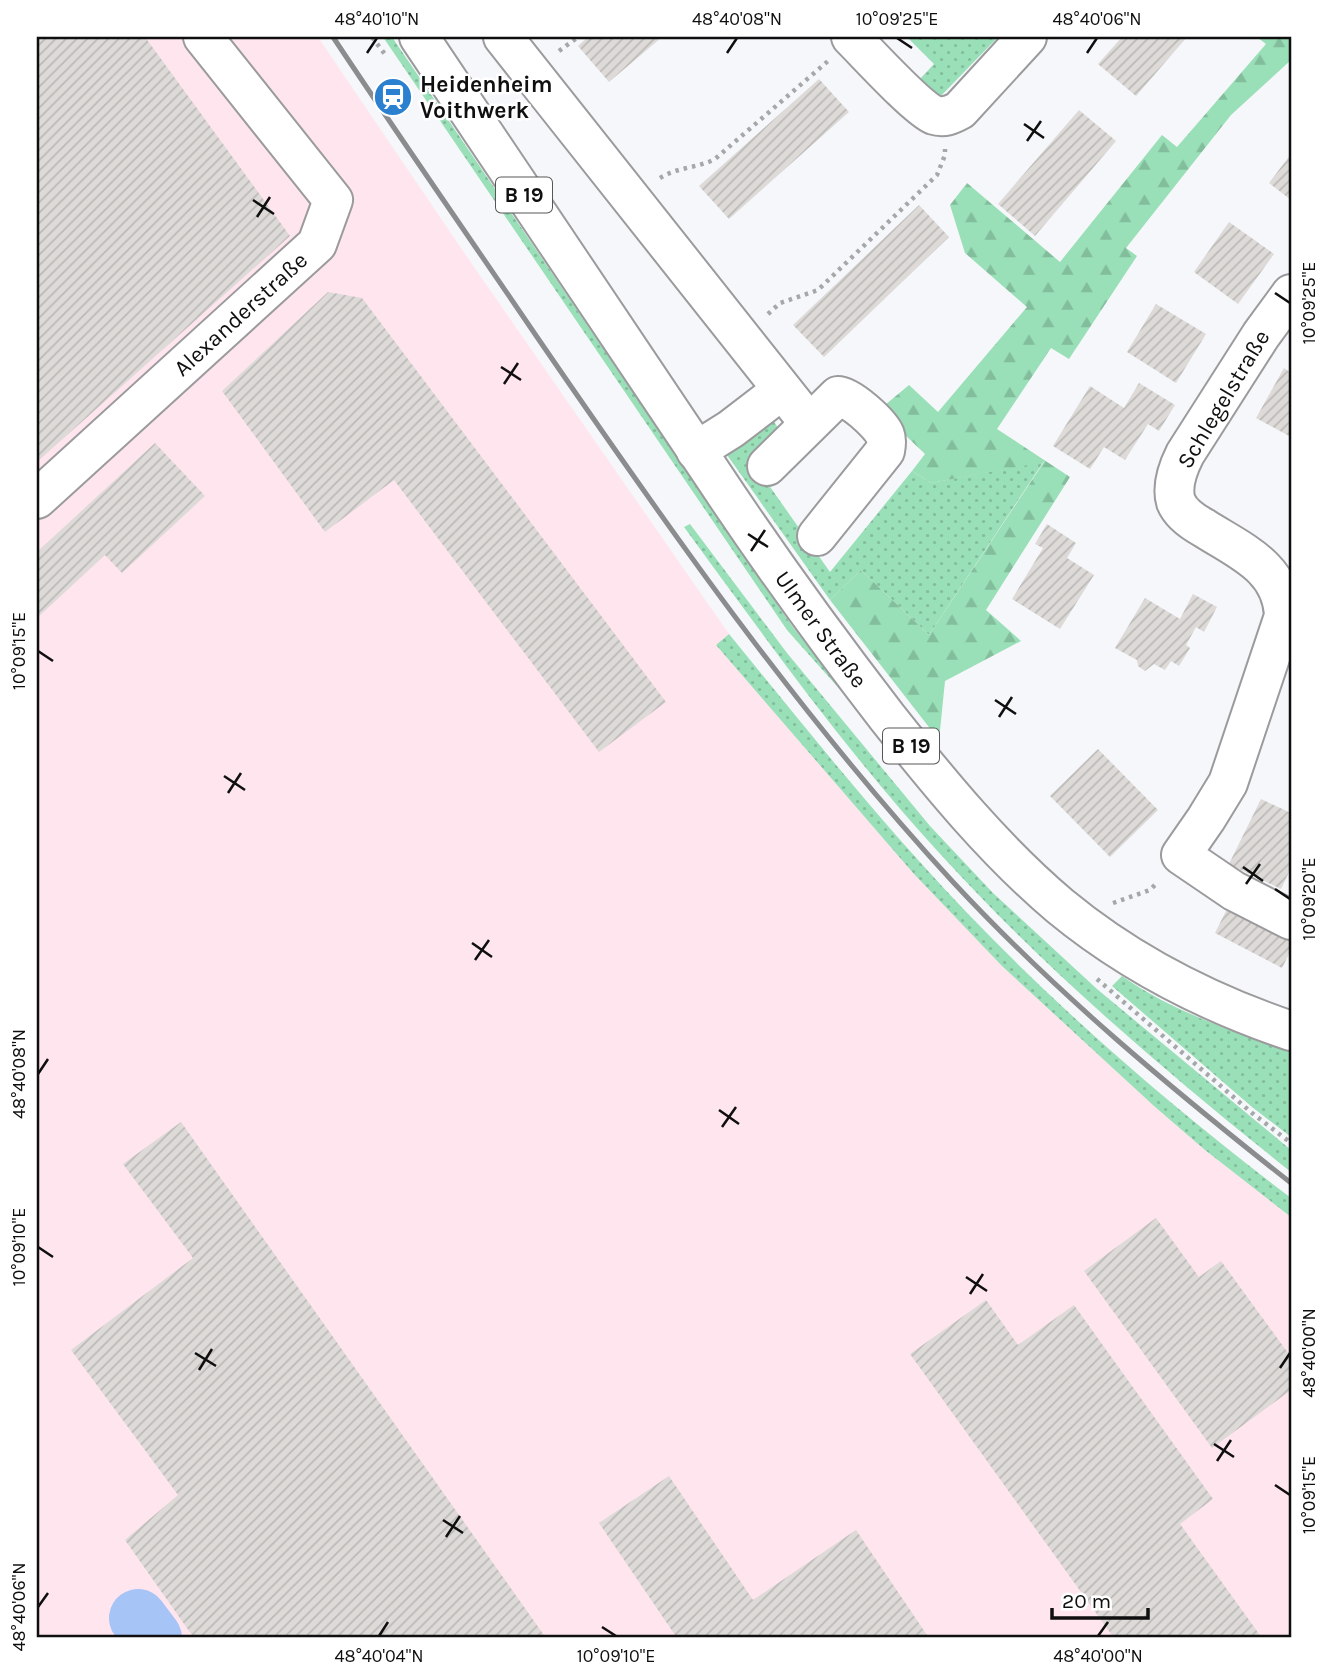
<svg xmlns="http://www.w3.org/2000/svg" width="1328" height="1675" viewBox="0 0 1328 1675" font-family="Karla,sans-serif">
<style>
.industrial{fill:#ffe5ee}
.grass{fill:url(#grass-dots)}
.forest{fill:url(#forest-firs)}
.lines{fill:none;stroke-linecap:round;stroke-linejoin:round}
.river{stroke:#a6c4f6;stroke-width:58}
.building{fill:url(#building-hatch)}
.minor-casing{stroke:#9b9b9e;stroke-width:42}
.major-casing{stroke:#9b9b9e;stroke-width:42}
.path{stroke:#a6a7a9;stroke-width:4.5;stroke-dasharray:3.5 5;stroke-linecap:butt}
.minor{stroke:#fff;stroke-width:38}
.major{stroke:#fff;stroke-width:38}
.rail{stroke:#8b8c8e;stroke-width:5}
.ticks{fill:none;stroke:#0f0f10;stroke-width:2.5}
.labels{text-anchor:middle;stroke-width:5;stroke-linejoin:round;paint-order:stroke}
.shield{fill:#fff;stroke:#575758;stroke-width:2}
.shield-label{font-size:21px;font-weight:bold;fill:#0f0f10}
.poi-label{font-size:23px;font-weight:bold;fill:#0f0f10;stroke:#fff;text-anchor:start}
.street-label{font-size:23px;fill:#0f0f10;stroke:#fff}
.neatline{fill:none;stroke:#0f0f10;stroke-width:2.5}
.ticks-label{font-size:18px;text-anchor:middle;fill:#0f0f10}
</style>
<defs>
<pattern id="grass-dots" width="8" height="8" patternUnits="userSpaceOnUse" patternTransform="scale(1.75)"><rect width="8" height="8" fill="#99dfb7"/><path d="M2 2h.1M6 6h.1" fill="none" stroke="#83be9c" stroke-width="1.8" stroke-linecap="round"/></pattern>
<pattern id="forest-firs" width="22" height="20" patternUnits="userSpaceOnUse" patternTransform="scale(1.75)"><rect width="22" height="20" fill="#99dfb7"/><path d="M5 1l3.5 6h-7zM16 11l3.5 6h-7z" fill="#83be9c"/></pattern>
<pattern id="building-hatch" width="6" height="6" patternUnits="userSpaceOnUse" patternTransform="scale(1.75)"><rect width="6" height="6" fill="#dddad8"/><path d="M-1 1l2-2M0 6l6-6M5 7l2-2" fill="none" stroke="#bcbab8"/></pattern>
</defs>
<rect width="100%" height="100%" fill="#f6f7fa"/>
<polygon class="industrial" points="37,37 318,37 465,254 729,634 716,645 914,874 1002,966 1154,1106 1205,1150 1291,1217 1291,1638 37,1638"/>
<g class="grass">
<polygon points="383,37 392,37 758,577 793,627 851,702 787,630"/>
<polygon points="907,37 998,37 938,99 919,80 934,64"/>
<polygon points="773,420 778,428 749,457 830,572 912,471 931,483 1044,461 929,635 861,570 830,600 727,455 739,441"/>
<path d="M 690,524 L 787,653 L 930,826 L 993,893 L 1097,989 L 1291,1150 L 1291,1172 C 1168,1074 1048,972 942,856 C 848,754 766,639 684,527 Z"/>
<path d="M 729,634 C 791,710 853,788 919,861 C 1031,986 1158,1097 1291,1198 L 1291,1217 L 1205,1150 L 1154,1106 L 1002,966 L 914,874 L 716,645 Z"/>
<path d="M 1122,976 C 1173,1012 1232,1031 1291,1051 L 1291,1137 L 1252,1107 L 1112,986 Z"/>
</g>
<polygon class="forest" points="1257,37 1291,37 1291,60 1231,115 1126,248 1137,256 1069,359 1051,348 997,429 1070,477 986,610 1021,641 945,681 939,740 830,600 861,570 929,635 1044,462 931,483 912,471 925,454 879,410 909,385 938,412 1027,307 965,253 950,205 967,183 1060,262 1162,135 1177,147 1266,44"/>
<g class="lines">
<polyline class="river" points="138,1618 153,1638"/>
</g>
<g class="building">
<polygon points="37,37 145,37 290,236 37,462"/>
<polygon points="588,37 662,37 609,82 578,46"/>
<polygon points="1122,37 1187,37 1136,96 1098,64"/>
<polygon points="819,79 849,112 729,219 699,186"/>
<polygon points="1079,110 1116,141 1035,236 998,204"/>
<polygon points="1291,154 1291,200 1269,183"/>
<polygon points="919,205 949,237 824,357 793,325"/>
<polygon points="1229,222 1274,254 1238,304 1194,272"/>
<polygon points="328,292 362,298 666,702 599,752 394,480 325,532 222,391"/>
<polygon points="1156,304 1206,334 1176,383 1127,352"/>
<polygon points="1284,368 1291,373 1291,437 1256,418"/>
<polygon points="1139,383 1175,405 1159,431 1148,424 1125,460 1104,447 1090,469 1053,446 1090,386 1124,408"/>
<polygon points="155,443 205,496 122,573 105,555 37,618 37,552"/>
<polygon points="1047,524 1076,543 1067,558 1094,575 1060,629 1012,599 1043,548 1035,544"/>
<polygon points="1193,594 1217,607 1204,632 1196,627 1186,645 1190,648 1179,666 1171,661 1165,670 1154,664 1145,671 1138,666 1137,660 1115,648 1145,598 1180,619"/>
<polygon points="1098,749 1158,810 1110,857 1050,796"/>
<polygon points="1261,799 1291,813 1291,868 1281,889 1229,864"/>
<polygon points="1229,905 1291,938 1291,950 1282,968 1215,933"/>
<polygon points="181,1122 546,1638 194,1638 125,1540 178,1495 71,1350 193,1258 123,1164"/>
<polygon points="1156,1218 1199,1277 1221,1261 1291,1357 1291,1390 1212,1448 1084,1271"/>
<polygon points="986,1300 1018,1345 1074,1305 1213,1499 1180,1524 1262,1638 1114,1638 910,1354"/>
<polygon points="669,1476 753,1600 856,1530 929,1638 677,1638 599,1523"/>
</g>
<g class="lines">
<g class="minor-casing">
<g id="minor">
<polyline points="503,37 809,423"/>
<path d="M 851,37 C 867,53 917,108 934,115 C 944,118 951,115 960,110 L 1027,37"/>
<path d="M 1291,294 L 1261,335 L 1185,454 C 1178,468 1171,486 1176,502 C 1181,514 1193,522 1204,528 C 1240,551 1282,567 1284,616 L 1228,783 L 1206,819 L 1181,855 L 1234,891 L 1291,920"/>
<polyline points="696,451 731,429 782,390"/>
<path d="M 767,466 L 838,396 C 849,396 880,423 885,435 C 887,440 886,446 885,451 L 817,536"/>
<path id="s1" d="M 37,499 L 317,244 L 333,200 L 203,37"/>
</g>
</g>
<g class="major-casing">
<g id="major">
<path id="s2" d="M 419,37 C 516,183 614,329 713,475 C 768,558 826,638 887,717 C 940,784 995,851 1060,906 C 1129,963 1208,1003 1291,1031"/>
</g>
</g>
<g class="path">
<polyline points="372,37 387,57"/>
<polyline points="559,51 578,37"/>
<path d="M 660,178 C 677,167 698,168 715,159 L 828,61"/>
<polyline points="768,314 780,303 818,290 937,175 945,155 945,149"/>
<polyline points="1113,903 1150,890 1158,882"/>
<polyline points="1097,979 1252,1113 1291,1143"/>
</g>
<use href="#minor" class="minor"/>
<use href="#major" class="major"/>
<path class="rail" d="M 333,37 C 400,138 469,237 537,337 C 666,525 798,714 953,882 C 1056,993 1173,1090 1291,1183"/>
</g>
<path class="ticks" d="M 897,38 L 912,48M 367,53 L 377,38M 727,53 L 737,38M 1087,53 L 1097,38M 1024,124 L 1044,138M 1027,141 L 1041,121M 253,200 L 274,214M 257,217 L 270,197M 1275,293 L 1290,303M 501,367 L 521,380M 504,384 L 518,363M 748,534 L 768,547M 751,551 L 765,530M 38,651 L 53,661M 995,700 L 1016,714M 999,717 L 1012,697M 224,776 L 245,790M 228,793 L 241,773M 1243,867 L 1263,881M 1246,884 L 1260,864M 1275,889 L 1290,899M 472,943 L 492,957M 475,960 L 489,940M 38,1074 L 48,1059M 719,1110 L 739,1124M 722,1127 L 736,1107M 38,1247 L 53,1257M 966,1277 L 987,1291M 970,1294 L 983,1274M 195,1353 L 216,1366M 1280,1368 L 1290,1353M 199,1370 L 212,1349M 1214,1444 L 1234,1457M 1217,1461 L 1231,1440M 1275,1485 L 1290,1495M 443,1520 L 463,1533M 446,1537 L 460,1516M 38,1607 L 48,1593M 602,1627 L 616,1636M 379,1636 L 388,1622M 1098,1636 L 1108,1622"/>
<defs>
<g id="station-disc" transform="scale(2.0125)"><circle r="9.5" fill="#2b81cf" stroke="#fff"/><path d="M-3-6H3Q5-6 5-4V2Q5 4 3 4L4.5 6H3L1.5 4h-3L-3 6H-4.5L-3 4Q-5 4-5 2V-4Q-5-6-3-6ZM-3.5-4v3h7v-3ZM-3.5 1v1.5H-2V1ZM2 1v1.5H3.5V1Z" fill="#fff"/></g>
</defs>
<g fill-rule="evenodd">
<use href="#station-disc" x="393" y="97"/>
</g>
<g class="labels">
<g class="shield">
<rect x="496" y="177.5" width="56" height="35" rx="5"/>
<rect x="883" y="728.5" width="56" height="35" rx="5"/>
</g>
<g class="shield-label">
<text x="524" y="202">B 19</text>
<text x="911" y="753">B 19</text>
</g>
<g class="poi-label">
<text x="420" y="92">Heidenheim<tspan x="420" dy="26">Voithwerk</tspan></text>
</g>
<g class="street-label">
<text dy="8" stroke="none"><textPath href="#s1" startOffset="275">Alexanderstraße</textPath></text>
<text transform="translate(1223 399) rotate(-59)" y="8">Schlegelstraße</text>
<text dy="8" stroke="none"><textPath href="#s2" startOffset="716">Ulmer Straße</textPath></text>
</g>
</g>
<rect width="1328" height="1675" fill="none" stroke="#ffffff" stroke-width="77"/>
<path d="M1052 1608v10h96v-10" fill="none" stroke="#0f0f10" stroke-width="3.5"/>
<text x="1062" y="1608" font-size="21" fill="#0f0f10" stroke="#ffffff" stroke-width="5" paint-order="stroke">20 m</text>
<rect x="38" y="38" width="1252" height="1598" class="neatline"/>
<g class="ticks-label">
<text x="377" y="25">48°40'10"N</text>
<text x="737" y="25">48°40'08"N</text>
<text x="897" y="25">10°09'25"E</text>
<text x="1097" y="25">48°40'06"N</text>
<text transform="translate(1309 303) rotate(-90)" y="6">10°09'25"E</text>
<text transform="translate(19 651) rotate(-90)" y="6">10°09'15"E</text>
<text transform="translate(1309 899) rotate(-90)" y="6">10°09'20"E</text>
<text transform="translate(19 1074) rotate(-90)" y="6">48°40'08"N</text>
<text transform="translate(19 1247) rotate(-90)" y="6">10°09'10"E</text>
<text transform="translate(1309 1353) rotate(-90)" y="6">48°40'00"N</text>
<text transform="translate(1309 1495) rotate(-90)" y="6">10°09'15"E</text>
<text transform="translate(19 1607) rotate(-90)" y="6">48°40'06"N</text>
<text x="379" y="1662">48°40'04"N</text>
<text x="616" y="1662">10°09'10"E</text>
<text x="1098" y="1662">48°40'00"N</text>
</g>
</svg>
